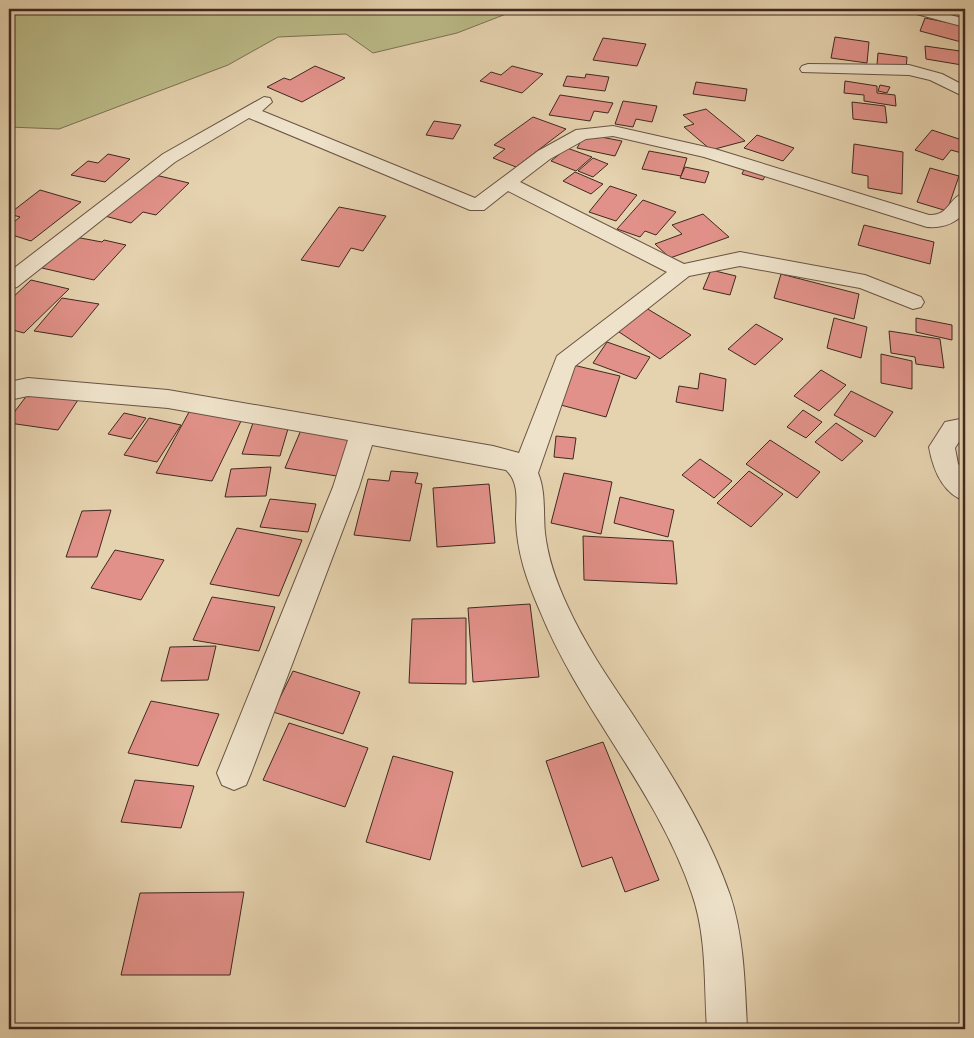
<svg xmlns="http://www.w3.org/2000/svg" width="974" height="1038" viewBox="0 0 974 1038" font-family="'Old Standard TT',serif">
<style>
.green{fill:#baba87;stroke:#7d7254}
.building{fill:#e19189;stroke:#402920}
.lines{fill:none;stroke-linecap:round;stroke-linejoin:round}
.minor-casing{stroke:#695344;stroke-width:2}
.minor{fill:#eee2ca;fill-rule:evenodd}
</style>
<rect width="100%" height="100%" fill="#e5d2ae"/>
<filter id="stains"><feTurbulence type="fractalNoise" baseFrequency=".004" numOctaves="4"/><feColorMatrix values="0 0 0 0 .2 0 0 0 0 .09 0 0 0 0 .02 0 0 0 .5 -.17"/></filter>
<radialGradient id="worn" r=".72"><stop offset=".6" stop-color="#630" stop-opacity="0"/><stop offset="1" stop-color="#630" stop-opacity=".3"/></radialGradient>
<polygon class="green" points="9,9 519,9 457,33 373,53 346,34 278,37 228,65 59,129 9,127"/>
<g class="building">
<polygon points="925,18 965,26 965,43 920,31"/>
<polygon points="835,37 869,42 867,63 831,58"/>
<polygon points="603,38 646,44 637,66 593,60"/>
<polygon points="925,46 960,51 962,65 926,59"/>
<polygon points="878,53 907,57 906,70 877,65"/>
<polygon points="315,66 345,78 302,102 267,87 284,78 290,80"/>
<polygon points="512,66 543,74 522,93 480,81 491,72 501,75"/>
<polygon points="586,74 609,77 605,91 563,86 567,76 585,78"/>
<polygon points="845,81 877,86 877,93 895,95 896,106 864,101 864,95 844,93"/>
<polygon points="696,82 747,89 745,101 693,94"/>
<polygon points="880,85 890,87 887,93 878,91"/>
<polygon points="560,95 613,103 608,113 594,111 590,121 549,115"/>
<polygon points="623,101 657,106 652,122 636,119 633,127 615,124"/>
<polygon points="852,102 885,106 887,123 853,119"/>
<polygon points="706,109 745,141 711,150 684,127 694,124 683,115"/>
<polygon points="533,117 566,129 516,167 493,158 505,149 494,145"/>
<polygon points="434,121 461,125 453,139 426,135"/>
<polygon points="932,130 965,141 965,154 951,150 943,160 915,150"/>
<polygon points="585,134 622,141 615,156 577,148"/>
<polygon points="757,135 794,148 783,161 744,148"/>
<polygon points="854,144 903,152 902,194 868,188 868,176 852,173"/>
<polygon points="567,148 592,157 576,171 551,161"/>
<polygon points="649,151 687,158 681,176 642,169"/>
<polygon points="108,154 130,159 105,182 71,175 88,161 98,163"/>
<polygon points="593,158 608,164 593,177 578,171"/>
<polygon points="685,167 709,172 705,183 680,178"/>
<polygon points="745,167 767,172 763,180 742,174"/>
<polygon points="930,168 959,176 947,211 917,202"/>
<polygon points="575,172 603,184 591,194 563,181"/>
<polygon points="151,174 189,183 156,215 143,212 131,223 105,216"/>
<polygon points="610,186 637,195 616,221 589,212"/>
<polygon points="40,190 81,202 31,241 9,234 9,226 20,217 9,214"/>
<polygon points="643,200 676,212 656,235 645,231 640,237 617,229"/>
<polygon points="339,207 386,216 363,251 351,248 339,267 301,260"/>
<polygon points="703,214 729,237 670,258 655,244 682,234 672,225"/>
<polygon points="864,225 934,242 930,264 858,245"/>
<polygon points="75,237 102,242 104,240 126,245 94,280 42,268"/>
<polygon points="711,270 736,276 730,295 703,289"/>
<polygon points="781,274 859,294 854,319 774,298"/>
<polygon points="31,280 69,289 24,333 9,329 9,321 14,316 9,315 9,301"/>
<polygon points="62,298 99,304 72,337 34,331"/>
<polygon points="646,308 691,335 660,359 616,330"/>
<polygon points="834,318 867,327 861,358 827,348"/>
<polygon points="916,318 952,325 952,340 916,332"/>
<polygon points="756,324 783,339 755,365 728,349"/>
<polygon points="889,331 940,339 944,368 916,364 915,357 891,353"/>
<polygon points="607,342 650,357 636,379 593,363"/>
<polygon points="881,354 912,361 912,389 881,383"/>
<polygon points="573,365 620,376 606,417 557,404"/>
<polygon points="821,370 846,385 819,411 794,396"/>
<polygon points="700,373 726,379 723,411 676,402 679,386 698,389"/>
<polygon points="851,391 893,412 875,437 834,415"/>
<polygon points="28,394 78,400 58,430 9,423 9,419"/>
<polygon points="803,410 822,422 806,438 787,427"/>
<polygon points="189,412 242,419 212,481 156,473"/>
<polygon points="124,413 146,418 131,439 108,434"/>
<polygon points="149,418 181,425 157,462 124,455"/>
<polygon points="254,420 290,422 280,456 242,454"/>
<polygon points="836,423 863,441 842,461 815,442"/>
<polygon points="301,430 351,437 337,476 285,468"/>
<polygon points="556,436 576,438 573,459 554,457"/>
<polygon points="770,440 820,472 797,498 746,464"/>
<polygon points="700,459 732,481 714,498 682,475"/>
<polygon points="271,467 266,496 225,497 231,469"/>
<polygon points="391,471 418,473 415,483 422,484 410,541 354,535 368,479 389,481"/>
<polygon points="749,471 783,494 751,527 717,503"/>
<polygon points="564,473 612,482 601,534 551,523"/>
<polygon points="489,484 495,543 437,547 433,488"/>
<polygon points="620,497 674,510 668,537 614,523"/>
<polygon points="270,499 316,504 308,532 260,527"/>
<polygon points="111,510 97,557 66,557 82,511"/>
<polygon points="237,528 302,540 279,596 210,584"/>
<polygon points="583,536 673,541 677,584 584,580"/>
<polygon points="115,550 164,560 141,600 91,588"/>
<polygon points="212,597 275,607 259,651 193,640"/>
<polygon points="530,604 539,677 473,682 468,608"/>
<polygon points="466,618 466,684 409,683 412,619"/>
<polygon points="216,646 208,680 161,681 170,647"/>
<polygon points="293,671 360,692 343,734 273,712"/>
<polygon points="151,701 219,714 198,766 128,753"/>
<polygon points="289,723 368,748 345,807 263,780"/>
<polygon points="603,742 659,880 625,892 612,857 582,867 546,761"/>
<polygon points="393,756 453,772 430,860 366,842"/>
<polygon points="135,780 194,786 181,828 121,822"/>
<polygon points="244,892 230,975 121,975 140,893"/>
</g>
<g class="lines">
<g class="minor-casing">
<g id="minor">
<polygon points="907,9 929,9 965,19 965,27 909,12"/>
<polygon points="808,64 909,65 942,74 965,86 965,97 930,80 909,75 802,72 800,69 802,66"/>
<path d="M 264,97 L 270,98 L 272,102 L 262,111 L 475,198 L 538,151 L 576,130 L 613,126 L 715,149 L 929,215 C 950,216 948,197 965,193 L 965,212 C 955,224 943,228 927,227 L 704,157 L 613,136 L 586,139 L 550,159 L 520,182 L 684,264 L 740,252 L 865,275 L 921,297 L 924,302 L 921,307 L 913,309 L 860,288 L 740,266 L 689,276 L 575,366 L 538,473 C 546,492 543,513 545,533 C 548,559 556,581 567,605 C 584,643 608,678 631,712 C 669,770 707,829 730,895 C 744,937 745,985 747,1029 L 707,1029 C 704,984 707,937 692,894 C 658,792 580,710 540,611 C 527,581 517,553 516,520 C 516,502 520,483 506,470 L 372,445 L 359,487 L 251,773 L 246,785 L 234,790 L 222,785 L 217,773 L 333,487 L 348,440 L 168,408 L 28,396 L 9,400 L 9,382 L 28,378 L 168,390 L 493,446 L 519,453 L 557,356 L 667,272 L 508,191 L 484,210 L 470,210 L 249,118 L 175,162 L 17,287 L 9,289 L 9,272 L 163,154 Z"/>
<path d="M 965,418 L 965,436 L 962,437 L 955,448 L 958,464 L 965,472 L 965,501 C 942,493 933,469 929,447 L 945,422 Z"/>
</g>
</g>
<use href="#minor" class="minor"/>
</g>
<rect width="974" height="1038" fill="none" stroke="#e5d2ae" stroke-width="30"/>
<rect x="10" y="10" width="954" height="1018" fill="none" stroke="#402920" stroke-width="2.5"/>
<rect x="15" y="15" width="944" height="1008" fill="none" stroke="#402920"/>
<rect width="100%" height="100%" filter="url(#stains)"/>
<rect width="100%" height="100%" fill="url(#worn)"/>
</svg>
